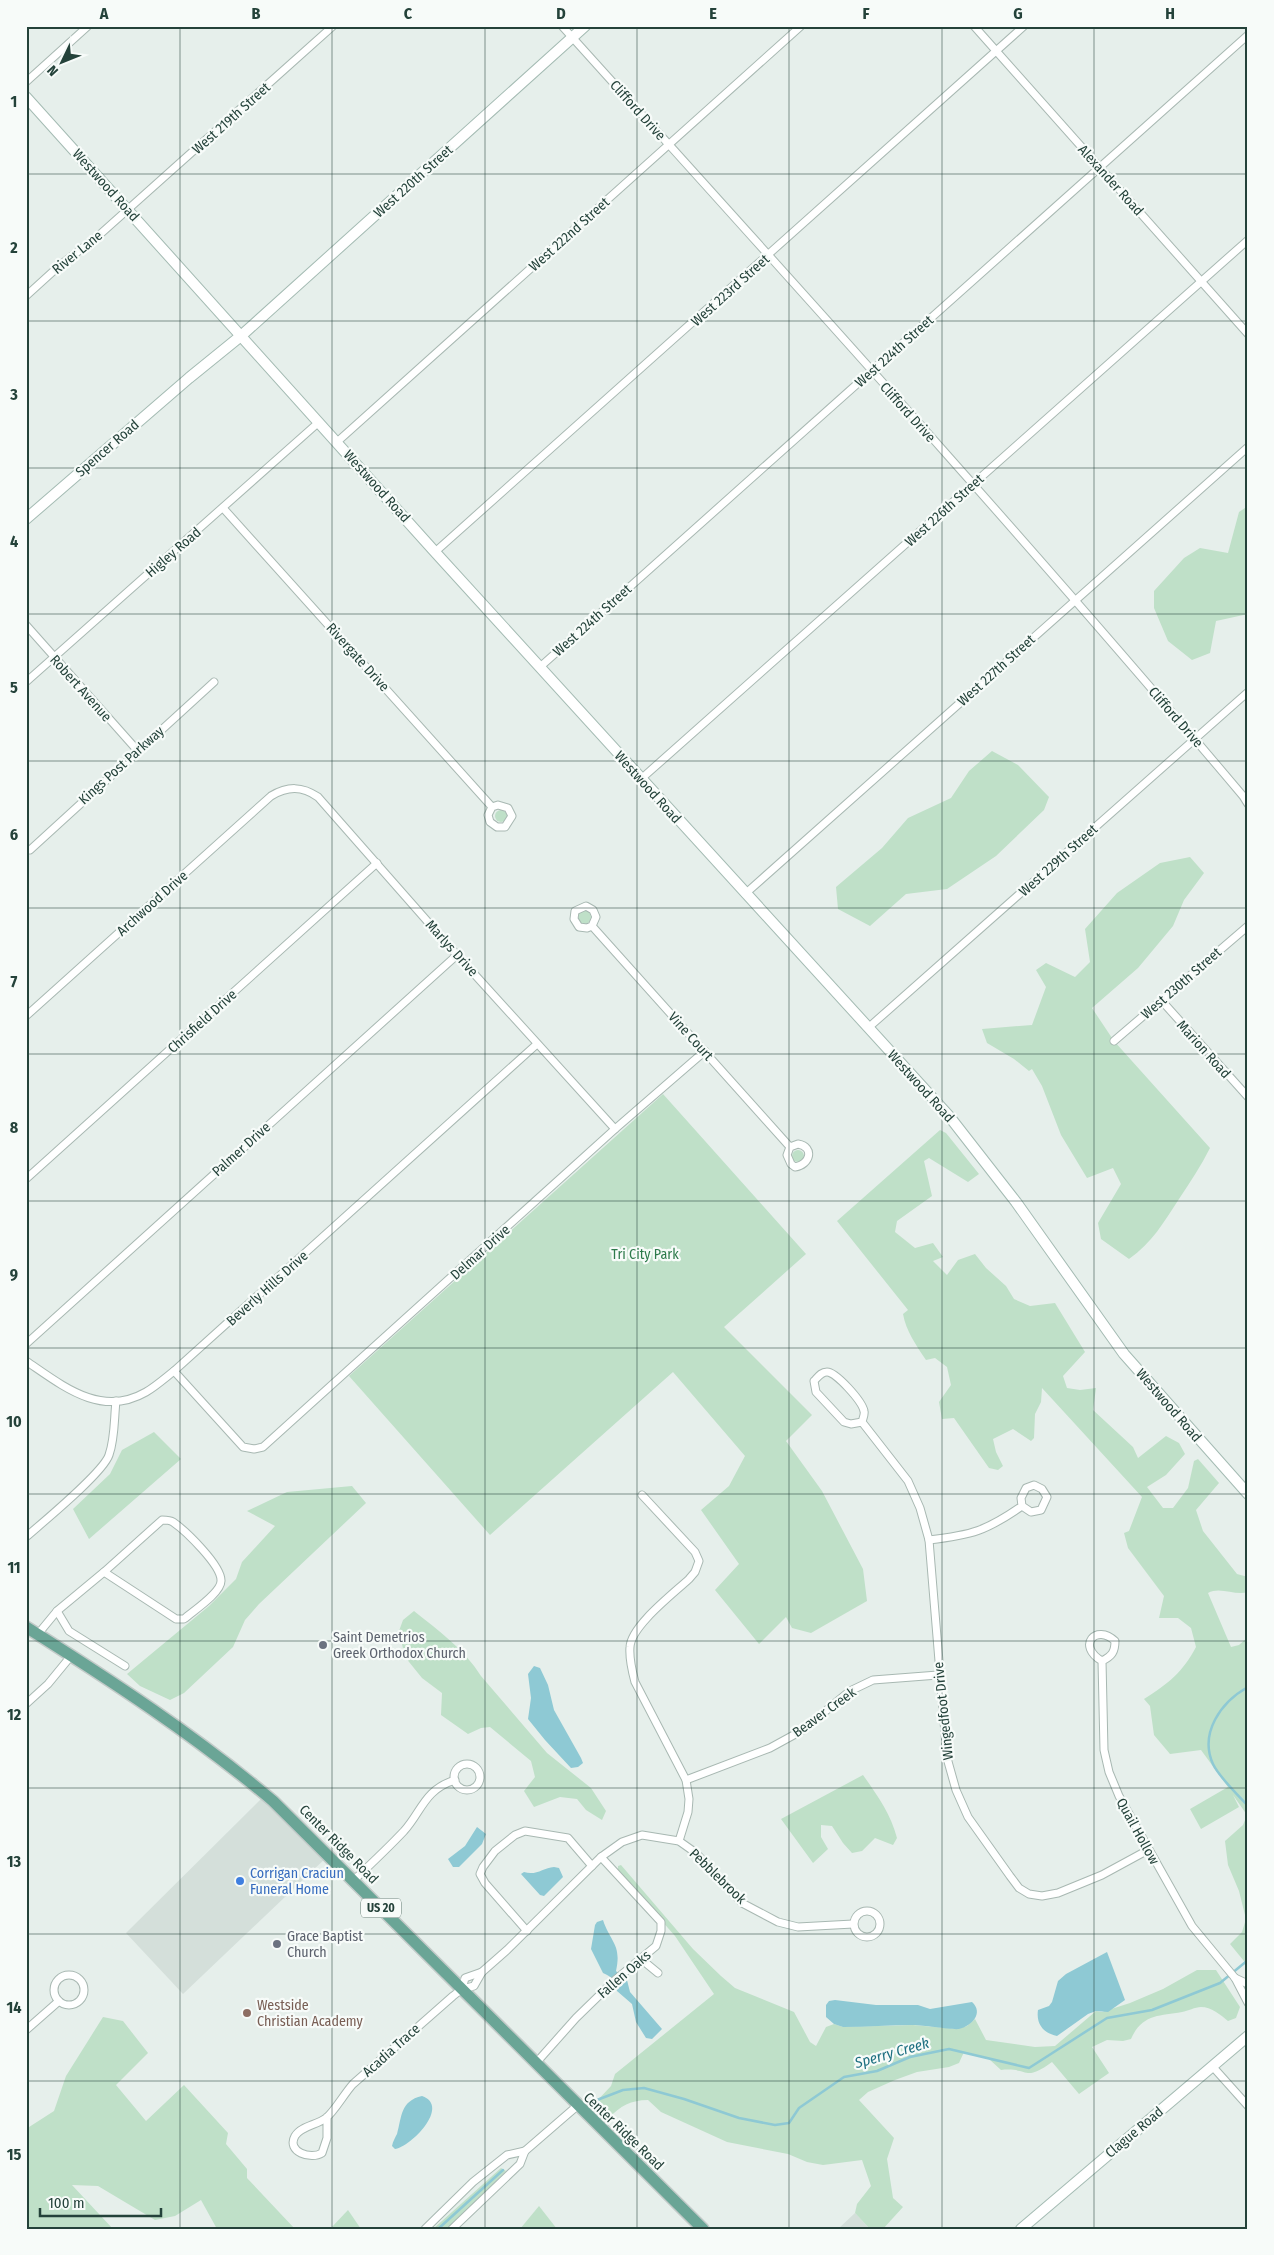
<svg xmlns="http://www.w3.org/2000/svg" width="1274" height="2255" viewBox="0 0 1274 2255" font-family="'Fira Sans Condensed',sans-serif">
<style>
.built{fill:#d4dfda}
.green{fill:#bfe0c8}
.water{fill:#8ec9d4}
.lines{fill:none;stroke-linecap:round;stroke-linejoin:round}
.stream{stroke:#8ec9d4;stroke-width:2.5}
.street-casing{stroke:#a8b8b2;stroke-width:9}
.secondary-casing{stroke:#a4bbb3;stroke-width:12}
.primary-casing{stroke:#c2cac8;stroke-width:14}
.street{stroke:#fff;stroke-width:7}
.secondary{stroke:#fff;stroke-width:10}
.primary{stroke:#6aa596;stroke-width:11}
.grid{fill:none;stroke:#24423a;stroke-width:1;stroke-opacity:0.55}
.worship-dot{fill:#6b7280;stroke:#f7fbf9;stroke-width:2}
.shop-dot{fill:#3f7fe0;stroke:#f7fbf9;stroke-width:2}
.education-dot{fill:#8d6e63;stroke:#f7fbf9;stroke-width:2}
.labels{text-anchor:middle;stroke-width:4.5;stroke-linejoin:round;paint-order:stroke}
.shield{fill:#f7fbf9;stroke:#637a73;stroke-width:1}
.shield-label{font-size:12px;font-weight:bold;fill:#24423a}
.street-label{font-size:14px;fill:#24423a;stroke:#f7fbf9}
.park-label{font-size:14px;fill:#2d7a4b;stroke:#f7fbf9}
.worship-label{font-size:14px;fill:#5b616d;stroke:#f7fbf9;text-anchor:start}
.shop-label{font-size:14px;fill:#366cbe;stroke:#f7fbf9;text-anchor:start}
.education-label{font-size:14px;fill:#785e54;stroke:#f7fbf9;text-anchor:start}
.water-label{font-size:15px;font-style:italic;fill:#1c6f80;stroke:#f7fbf9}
.neatline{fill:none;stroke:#24423a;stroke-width:2}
.grid-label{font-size:16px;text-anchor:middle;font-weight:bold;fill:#24423a}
</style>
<rect width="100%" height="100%" fill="#e6efeb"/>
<g class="built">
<polygon points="266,1794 329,1855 183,1994 126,1933"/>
<polygon points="855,2213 870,2229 838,2229"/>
</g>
<g class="green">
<polygon points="1248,506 1248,614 1216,621 1210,653 1192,660 1168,641 1154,608 1154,591 1184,558 1200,548 1228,553 1239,512"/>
<polygon points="992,751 1018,765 1049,797 1044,810 996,856 947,889 906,894 870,926 838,909 836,887 882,848 908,818 951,798 969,771"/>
<circle cx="501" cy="816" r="6"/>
<path d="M 1190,857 L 1204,873 L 1184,900 L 1173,926 L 1138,968 L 1092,1008 L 1114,1041 L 1210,1148 C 1201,1166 1190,1182 1179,1199 C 1164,1222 1152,1243 1129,1259 L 1101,1239 L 1098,1223 L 1121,1184 L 1113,1168 L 1087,1178 L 1061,1135 L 1042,1086 L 1032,1069 L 1029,1071 L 1014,1059 L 987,1043 L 982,1029 L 1032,1025 L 1046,987 L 1036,970 L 1046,963 L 1075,977 L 1090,962 L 1085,929 L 1117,893 L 1160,863 Z"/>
<circle cx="584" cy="917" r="7"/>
<polygon points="663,1094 806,1254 724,1327 812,1415 786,1441 822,1491 863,1569 867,1601 811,1633 792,1628 786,1617 759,1644 715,1590 739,1564 701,1510 729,1486 745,1456 673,1372 490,1535 349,1376"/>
<path d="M 940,1130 L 946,1133 L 979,1174 L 968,1182 L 929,1158 L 924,1161 L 932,1196 L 897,1221 L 895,1232 L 915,1248 L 933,1243 L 943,1257 L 933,1261 L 947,1275 L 958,1260 L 975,1254 L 986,1268 L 1006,1286 L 1014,1299 L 1030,1306 L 1055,1303 L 1085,1352 L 1063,1376 L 1067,1388 L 1080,1390 L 1096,1388 L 1093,1410 L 1133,1447 L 1138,1458 L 1166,1436 L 1179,1443 L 1185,1454 L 1166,1475 L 1147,1487 L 1163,1508 L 1173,1508 L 1188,1488 L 1194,1461 L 1198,1459 L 1219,1483 L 1196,1510 L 1203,1531 L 1237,1574 L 1248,1577 L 1248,1592 C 1235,1596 1220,1586 1208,1593 L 1231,1647 L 1239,1645 L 1248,1637 L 1248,1720 L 1246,1723 L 1248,1727 L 1248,1966 L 1230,1944 L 1242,1932 L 1246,1919 L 1239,1891 L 1228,1865 L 1225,1841 L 1243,1825 L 1247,1815 L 1233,1795 L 1239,1807 L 1201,1829 L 1190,1809 L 1228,1787 L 1201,1750 L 1170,1754 L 1154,1735 L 1150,1706 L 1144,1699 C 1168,1684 1183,1672 1196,1647 L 1191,1628 L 1178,1618 L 1159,1618 L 1164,1596 L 1128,1548 L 1124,1533 L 1129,1531 L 1142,1497 L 1042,1388 L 1041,1402 L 1035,1414 L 1034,1438 L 1031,1441 L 1013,1429 L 993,1439 L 996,1452 L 1003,1466 L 998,1470 L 989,1468 L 954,1418 L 942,1419 L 939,1402 L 951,1385 L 947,1367 L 935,1358 L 926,1360 C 916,1345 906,1331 903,1314 L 908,1310 L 837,1221 Z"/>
<circle cx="798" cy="1156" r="6"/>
<polygon points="154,1432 181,1459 89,1539 73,1509 110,1474 122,1450"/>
<polygon points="352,1486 366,1503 259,1604 245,1620 233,1647 184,1693 170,1700 140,1686 127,1674 209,1606 236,1579 242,1562 275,1526 247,1511 287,1492"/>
<path d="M 414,1611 C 439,1631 464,1649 481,1676 L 547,1753 L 591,1788 L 606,1811 L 602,1820 L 586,1810 L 577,1799 L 560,1797 L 534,1807 L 524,1791 L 535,1777 L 531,1761 L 490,1727 L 481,1728 L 468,1734 L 441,1715 L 442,1693 L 422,1678 L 405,1657 L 399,1631 L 403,1620 Z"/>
<path d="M 863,1775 C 877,1795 891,1814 897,1838 L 893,1845 L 875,1838 L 862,1851 L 852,1853 L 843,1843 L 832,1826 L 821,1825 L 821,1837 L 828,1849 L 813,1863 L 781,1819 Z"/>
<path d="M 621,1865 L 693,1949 L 721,1976 L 735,1988 L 794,2012 L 810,2042 L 816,2046 L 826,2027 L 834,2024 L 843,2027 L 913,2025 L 957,2029 L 967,2026 L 975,2019 L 986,2040 L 1035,2047 L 1055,2046 L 1096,2011 L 1102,2012 L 1130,2003 L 1163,1989 L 1197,1970 L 1216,1970 L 1240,2007 L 1236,2018 L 1228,2021 C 1221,2015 1211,2007 1201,2007 C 1195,2007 1188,2011 1182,2012 C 1159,2016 1142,2014 1131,2039 L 1123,2041 L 1107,2040 L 1092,2047 L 1109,2073 L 1079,2094 L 1052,2062 C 1023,2083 1030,2067 1001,2070 L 989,2059 L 964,2052 L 959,2063 L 949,2067 L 917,2072 L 895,2080 L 868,2092 L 859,2100 L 894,2138 L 887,2159 L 893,2198 L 903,2207 L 883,2229 L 870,2229 L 855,2213 L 857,2204 L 871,2186 L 862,2160 L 823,2165 L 807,2162 L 788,2154 L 727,2142 L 661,2112 L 648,2100 C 631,2100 620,2106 609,2118 L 594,2104 L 611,2086 L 615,2074 L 714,1994 L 675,1936 L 618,1871 L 618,1866 Z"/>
<polygon points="103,2017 123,2021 148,2053 116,2085 146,2121 184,2085 228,2133 226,2144 247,2169 247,2178 295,2229 217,2229 201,2200 175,2216 155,2220 98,2186 72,2185 113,2229 26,2229 26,2129 54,2111 66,2076"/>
<polygon points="501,2168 506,2171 448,2229 433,2229"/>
<polygon points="539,2206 557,2229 520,2229"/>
<polygon points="348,2210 361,2229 330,2229"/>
</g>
<g class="water">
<polygon points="534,1666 540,1668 548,1685 554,1710 581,1758 583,1763 578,1767 571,1768 545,1740 528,1719 531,1698 528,1674"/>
<polygon points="477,1827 486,1834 482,1844 459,1867 453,1867 448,1859 465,1846"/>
<path d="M 554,1867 L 559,1868 L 563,1877 L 544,1896 L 540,1895 L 521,1874 L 524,1872 C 536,1876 543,1868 554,1867 Z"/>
<path d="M 603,1920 C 610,1942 622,1944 616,1971 L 623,1979 L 627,1980 L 630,1992 L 662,2029 L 652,2039 L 646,2038 L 636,2022 L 632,2004 L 617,1991 C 616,1981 612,1977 603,1973 L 591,1949 L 595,1925 L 597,1922 Z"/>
<path d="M 1107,1952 L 1125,2000 L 1108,2012 L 1096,2011 L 1088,2014 L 1057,2036 C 1043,2033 1036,2024 1038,2010 L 1049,2006 L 1052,2002 L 1058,1981 L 1066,1974 Z"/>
<path d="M 835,2000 L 876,2005 L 918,2005 L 930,2009 L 972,2002 C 984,2013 972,2026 959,2029 C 952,2030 924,2025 913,2025 C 890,2025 867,2027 843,2027 L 834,2024 L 826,2017 L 826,2005 L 829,2001 Z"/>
<path d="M 422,2096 C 451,2106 411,2147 395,2149 L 392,2146 C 393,2141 395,2138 397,2134 C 402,2117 400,2101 422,2096 Z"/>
</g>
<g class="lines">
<g class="stream">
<path d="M 1248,1687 C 1221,1702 1199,1733 1213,1764 C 1219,1777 1238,1795 1248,1806"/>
<polyline points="597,2100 623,2090 644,2088 684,2099 739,2118 775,2125 789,2123 799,2108 844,2077 877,2071 910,2057 949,2049 1029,2068 1107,2018 1152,2010 1220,1983 1248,1960"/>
<polyline points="438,2229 503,2170"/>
</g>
<g class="street-casing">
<g id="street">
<path d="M 562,26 C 791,280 1022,534 1243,796 L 1248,804"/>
<polyline points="974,26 1248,334"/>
<polyline points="26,82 88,26"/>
<polyline points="26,296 59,266 97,237 333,26"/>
<polyline points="337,442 801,26"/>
<polyline points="223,508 492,807 498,805 508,808 512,816 505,827 497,827 490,822 488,815 492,807"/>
<polyline points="435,552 1024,26"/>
<polyline points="26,625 137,750"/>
<polyline points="540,667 1248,35"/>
<polyline points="26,682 319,422"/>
<polyline points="641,779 1248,240"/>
<polyline points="30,850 214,682"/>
<polyline points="745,894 1248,447"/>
<path d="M 592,926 L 587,928 L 579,927 L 574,919 L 575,911 L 586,906 L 593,910 L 596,917 L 592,926 L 790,1147 L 787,1155 L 791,1164 L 795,1167 C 810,1165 815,1147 798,1144 L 790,1147"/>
<polyline points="1161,1000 1248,1097"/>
<path d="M 26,1016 L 271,796 C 288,786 302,786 318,797 L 457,955 L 615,1129"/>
<polyline points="868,1028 1248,692"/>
<polyline points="1114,1041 1248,926"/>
<polyline points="26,1179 377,863"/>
<polyline points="26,1344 457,955"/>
<path d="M 26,1361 C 63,1386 101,1418 146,1392 C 156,1386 165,1378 174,1371 L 537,1044"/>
<polyline points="174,1371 243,1447 254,1449 263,1447 615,1129 705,1051"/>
<path d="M 862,1422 L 851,1424 L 844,1422 L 816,1392 L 814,1381 C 818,1377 821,1372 827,1372 C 836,1372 862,1401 864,1411 C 865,1414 863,1418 862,1422 L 908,1481 L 920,1508 L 929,1540 L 947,1758 L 956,1790 L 968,1817 L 1010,1876 L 1019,1888 L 1029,1894 L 1042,1896 L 1058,1893 L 1102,1875 L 1148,1850"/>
<path d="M 642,1495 L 695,1552 L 699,1561 L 695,1572 L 689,1579 C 673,1594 631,1626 630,1647 C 629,1659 632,1671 635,1682 L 686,1780 L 689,1799 L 688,1812 L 679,1841"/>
<path d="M 162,1520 C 166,1520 170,1520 173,1522 C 186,1531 222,1566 221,1581 C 221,1593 193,1611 184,1619 L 176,1619 L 104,1572 Z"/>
<path d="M 26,1537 C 43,1522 103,1473 109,1455 C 115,1438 114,1419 116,1401"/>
<path d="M 929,1540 C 972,1535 986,1531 1022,1506 L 1031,1512 L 1041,1510 L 1047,1497 L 1042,1489 L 1034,1485 L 1026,1488 L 1021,1498 L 1022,1506"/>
<polyline points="57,1611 69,1631 125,1666"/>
<polyline points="38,1634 57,1611 104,1572"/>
<path d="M 1102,1661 C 1076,1646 1096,1623 1115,1641 C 1115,1652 1112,1656 1102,1661 L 1104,1750 L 1109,1772 L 1119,1796 L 1192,1926 L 1235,1978 L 1248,2003"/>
<polyline points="26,1704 48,1684 71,1656"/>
<circle cx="467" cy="1777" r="13"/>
<polyline points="686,1780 770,1748 801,1731 850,1691 873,1680 938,1675"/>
<path d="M 354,1880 C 371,1864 388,1848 404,1831 C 422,1811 424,1790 455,1780"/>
<circle cx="867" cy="1924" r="13"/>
<polyline points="527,1931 485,1883 480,1874 483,1867 495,1851 515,1835 525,1831 568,1838 592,1866"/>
<polyline points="641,1959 658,1973"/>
<circle cx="69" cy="1990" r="15"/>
<polyline points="1235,1978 1248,1984"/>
<polyline points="462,1989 465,1978 482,1972"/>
<polyline points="26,2030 59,2001"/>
<polyline points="536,2063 576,2018 614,1981 656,1946 661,1931 661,1922 601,1857"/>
<polyline points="1213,2067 1248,2106"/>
<path d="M 327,2117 L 327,2138 L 322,2153 C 311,2160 286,2152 295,2136 C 301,2126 317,2125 326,2118 C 334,2112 344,2094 353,2084 L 453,1996 L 462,1989 L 474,1986 L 482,1972 L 507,1950 L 601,1857 L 622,1842 L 642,1835 L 679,1841 L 696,1853 L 742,1903 L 778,1922 L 798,1927 L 853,1924"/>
<polyline points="425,2229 473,2182 507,2155 525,2151"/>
<polyline points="452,2229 520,2164 525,2151 577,2106"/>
</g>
</g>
<g class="secondary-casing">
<g id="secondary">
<polyline points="26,97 435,552 949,1116 1016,1202 1124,1354 1248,1494"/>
<polyline points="26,519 189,378 242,335 585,26"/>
<polyline points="1021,2229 1248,2036"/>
</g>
</g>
<g class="primary-casing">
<path id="primary" d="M 26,1627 C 112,1681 196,1736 273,1801 L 703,2229"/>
</g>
<use href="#street" class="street"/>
<use href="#secondary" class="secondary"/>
<use href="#primary" class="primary"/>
</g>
<path class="grid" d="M 180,26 L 180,2229M 332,26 L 332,2229M 485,26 L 485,2229M 637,26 L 637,2229M 789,26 L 789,2229M 942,26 L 942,2229M 1094,26 L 1094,2229M 26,174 L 1248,174M 26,321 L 1248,321M 26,468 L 1248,468M 26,614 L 1248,614M 26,761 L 1248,761M 26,908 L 1248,908M 26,1054 L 1248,1054M 26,1201 L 1248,1201M 26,1348 L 1248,1348M 26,1494 L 1248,1494M 26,1641 L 1248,1641M 26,1788 L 1248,1788M 26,1934 L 1248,1934M 26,2081 L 1248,2081"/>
<g class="worship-dot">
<circle cx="323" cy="1645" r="5"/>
<circle cx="277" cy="1944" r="5"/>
</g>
<circle class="shop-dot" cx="240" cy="1881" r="5"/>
<circle class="education-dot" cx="247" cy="2013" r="5"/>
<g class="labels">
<rect class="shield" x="361" y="1898.5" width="40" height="19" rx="4"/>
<g class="shield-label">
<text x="381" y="1912">US 20</text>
</g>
<g class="street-label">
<text transform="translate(638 110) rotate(48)" y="5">Clifford Drive</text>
<text transform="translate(231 118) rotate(-42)" y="5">West 219th Street</text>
<text transform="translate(1111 180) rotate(48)" y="5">Alexander Road</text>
<text transform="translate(413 181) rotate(-42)" y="5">West 220th Street</text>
<text transform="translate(106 185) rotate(48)" y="5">Westwood Road</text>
<text transform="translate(569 234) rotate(-42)" y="5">West 222nd Street</text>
<text transform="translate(77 252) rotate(-39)" y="5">River Lane</text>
<text transform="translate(730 290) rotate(-42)" y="5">West 223rd Street</text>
<text transform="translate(894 351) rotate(-42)" y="5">West 224th Street</text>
<text transform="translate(908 412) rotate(48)" y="5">Clifford Drive</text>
<text transform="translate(107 448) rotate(-41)" y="5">Spencer Road</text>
<text transform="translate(377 486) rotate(48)" y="5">Westwood Road</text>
<text transform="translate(944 510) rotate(-42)" y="5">West 226th Street</text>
<text transform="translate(173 552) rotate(-41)" y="5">Higley Road</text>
<text transform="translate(592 620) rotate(-42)" y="5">West 224th Street</text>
<text transform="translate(358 657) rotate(48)" y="5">Rivergate Drive</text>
<text transform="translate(996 670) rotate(-42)" y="5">West 227th Street</text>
<text transform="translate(81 688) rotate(48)" y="5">Robert Avenue</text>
<text transform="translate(1176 717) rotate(49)" y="5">Clifford Drive</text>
<text transform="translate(121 765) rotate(-42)" y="5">Kings Post Parkway</text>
<text transform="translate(648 787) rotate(48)" y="5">Westwood Road</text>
<text transform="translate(1058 860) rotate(-42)" y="5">West 229th Street</text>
<text transform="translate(152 903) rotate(-42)" y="5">Archwood Drive</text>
<text transform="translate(452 948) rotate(48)" y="5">Marlys Drive</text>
<text transform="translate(1181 983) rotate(-41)" y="5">West 230th Street</text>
<text transform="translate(202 1021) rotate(-42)" y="5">Chrisfield Drive</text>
<text transform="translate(691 1036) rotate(48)" y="5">Vine Court</text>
<text transform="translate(1204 1049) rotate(48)" y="5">Marion Road</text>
<text transform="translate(921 1086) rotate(48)" y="5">Westwood Road</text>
<text transform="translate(241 1149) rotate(-42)" y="5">Palmer Drive</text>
<text transform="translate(480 1252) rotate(-42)" y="5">Delmar Drive</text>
<text transform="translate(267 1288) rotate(-42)" y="5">Beverly Hills Drive</text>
<text transform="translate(1169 1405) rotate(49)" y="5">Westwood Road</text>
<text transform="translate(943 1711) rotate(-96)" y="5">Wingedfoot Drive</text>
<text transform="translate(824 1712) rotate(-36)" y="5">Beaver Creek</text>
<text transform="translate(1138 1831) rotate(61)" y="5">Quail Hollow</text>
<text transform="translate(339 1844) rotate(45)" y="5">Center Ridge Road</text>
<text transform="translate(718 1876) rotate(44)" y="5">Pebblebrook</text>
<text transform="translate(624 1974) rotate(-41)" y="5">Fallen Oaks</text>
<text transform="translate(391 2050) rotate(-42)" y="5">Acadia Trace</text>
<text transform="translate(624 2131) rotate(44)" y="5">Center Ridge Road</text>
<text transform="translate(1134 2132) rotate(-40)" y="5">Clague Road</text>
</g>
<g class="park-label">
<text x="645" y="1259">Tri City Park</text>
</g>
<g class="worship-label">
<text x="333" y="1642">Saint Demetrios<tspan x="333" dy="16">Greek Orthodox Church</tspan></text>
<text x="287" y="1941">Grace Baptist<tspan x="287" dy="16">Church</tspan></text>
</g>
<g class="shop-label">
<text x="250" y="1878">Corrigan Craciun<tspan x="250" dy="16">Funeral Home</tspan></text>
</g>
<g class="education-label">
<text x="257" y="2010">Westside<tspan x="257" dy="16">Christian Academy</tspan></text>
</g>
<g class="water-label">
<text transform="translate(892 2053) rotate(-16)" y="5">Sperry Creek</text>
</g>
</g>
<rect width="1274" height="2255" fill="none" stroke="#f7fbf9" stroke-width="55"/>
<g transform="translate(62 62) rotate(227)" stroke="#f7fbf9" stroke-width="4" paint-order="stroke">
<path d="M0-4L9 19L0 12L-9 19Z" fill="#24423a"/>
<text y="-8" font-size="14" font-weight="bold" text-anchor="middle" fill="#24423a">N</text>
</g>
<path d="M40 2208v8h121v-8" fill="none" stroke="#24423a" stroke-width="2.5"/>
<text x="48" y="2208" font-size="15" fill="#24423a" stroke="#f7fbf9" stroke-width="4" paint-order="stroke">100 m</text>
<rect x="28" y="28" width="1218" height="2200" class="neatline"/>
<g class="grid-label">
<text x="104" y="19">A</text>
<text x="256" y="19">B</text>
<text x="408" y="19">C</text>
<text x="561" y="19">D</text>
<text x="713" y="19">E</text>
<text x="866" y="19">F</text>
<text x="1018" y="19">G</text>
<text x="1170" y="19">H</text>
<text x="14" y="107">1</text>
<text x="14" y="253">2</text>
<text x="14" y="400">3</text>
<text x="14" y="547">4</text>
<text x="14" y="693">5</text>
<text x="14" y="840">6</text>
<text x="14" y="987">7</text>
<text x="14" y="1133">8</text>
<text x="14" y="1280">9</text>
<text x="14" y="1427">10</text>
<text x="14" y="1573">11</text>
<text x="14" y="1720">12</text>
<text x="14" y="1867">13</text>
<text x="14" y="2013">14</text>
<text x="14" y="2160">15</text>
</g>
</svg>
